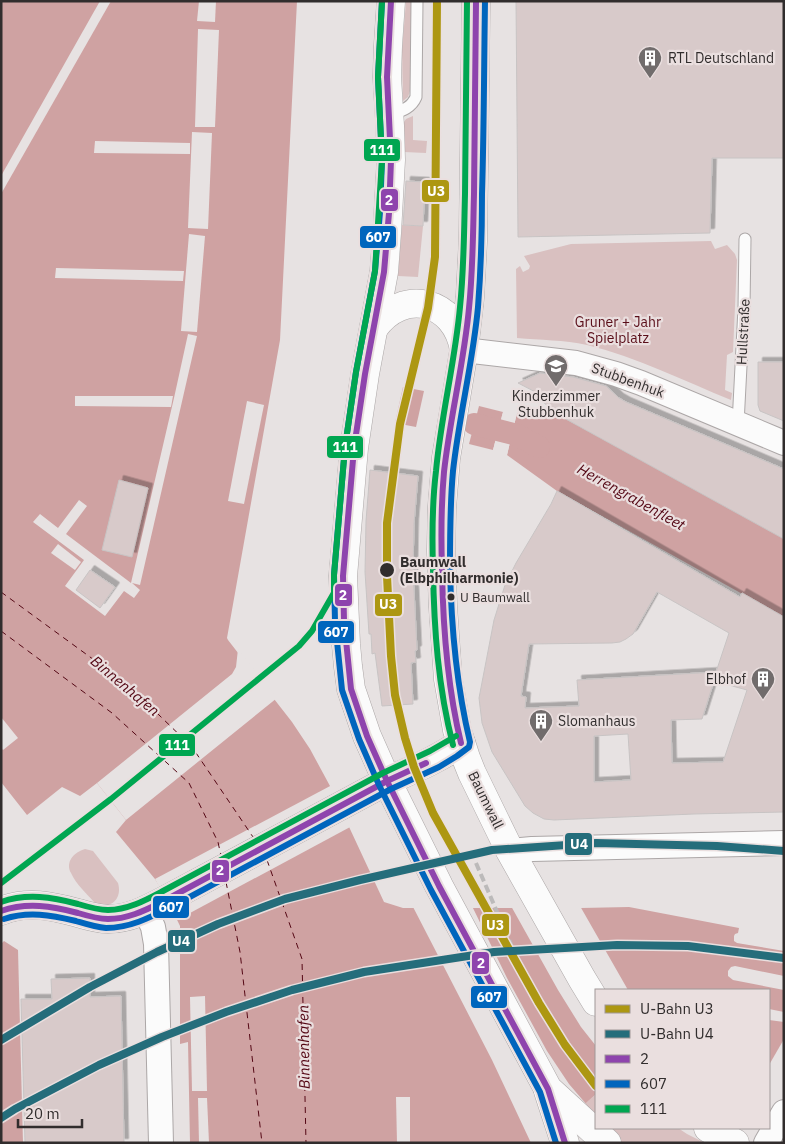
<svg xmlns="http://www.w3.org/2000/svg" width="785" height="1144" viewBox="0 0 785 1144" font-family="'IBM Plex Sans',sans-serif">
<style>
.green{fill:#d9c0c0}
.water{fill:#cfa2a2}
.pier{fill:#e7e2e2}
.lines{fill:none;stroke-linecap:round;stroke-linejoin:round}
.canal{stroke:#cfa2a2;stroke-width:22}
.ferry{stroke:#540714;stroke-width:1;stroke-dasharray:6 5;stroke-linecap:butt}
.building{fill:#d8caca;stroke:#c8c4c4;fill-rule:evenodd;filter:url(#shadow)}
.service-casing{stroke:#aca7a7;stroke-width:13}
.minor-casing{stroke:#aca7a7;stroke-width:26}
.secondary-casing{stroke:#aca7a7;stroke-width:29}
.service{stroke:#fbfbfb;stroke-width:11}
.minor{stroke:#fbfbfb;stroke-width:24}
.secondary{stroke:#fbfbfb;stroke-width:28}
.rail{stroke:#bcbaba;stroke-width:4;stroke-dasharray:8 4;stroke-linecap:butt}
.bus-1-casing{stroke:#eadfdf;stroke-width:10}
.bus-2-casing{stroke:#eadfdf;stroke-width:10}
.bus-3-casing{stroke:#eadfdf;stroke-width:10}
.bus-1{stroke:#8e44ad;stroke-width:6}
.bus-2{stroke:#0065bd;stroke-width:6}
.bus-3{stroke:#00a651;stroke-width:6}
.metro-1-casing{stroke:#eadfdf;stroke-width:11}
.metro-2-casing{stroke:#eadfdf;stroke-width:11}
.metro-1{stroke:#ad9712;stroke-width:8}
.metro-2{stroke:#256d7b;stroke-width:8}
.stop-dot{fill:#312d2d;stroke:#eadfdf;stroke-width:2}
.labels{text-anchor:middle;stroke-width:4.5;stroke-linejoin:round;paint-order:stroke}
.bus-label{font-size:13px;fill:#312d2d;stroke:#eadfdf;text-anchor:start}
.poi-label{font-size:14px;fill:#312d2d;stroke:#eadfdf;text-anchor:start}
.park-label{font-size:14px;fill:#5a0e19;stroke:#eadfdf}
.street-label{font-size:14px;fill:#312d2d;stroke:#eadfdf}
.stop-label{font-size:14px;font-weight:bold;fill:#312d2d;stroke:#eadfdf;text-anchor:start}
.water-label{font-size:15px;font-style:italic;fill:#540714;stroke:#eadfdf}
.line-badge{stroke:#eadfdf;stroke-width:2}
.badge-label{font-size:14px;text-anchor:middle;font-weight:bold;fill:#fff}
</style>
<defs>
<filter id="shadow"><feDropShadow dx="4.5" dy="-4.5" stdDeviation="0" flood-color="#0004"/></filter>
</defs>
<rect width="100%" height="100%" fill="#e7e2e2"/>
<g class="green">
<polygon points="406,1 411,1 410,91 408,97 403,101 402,51"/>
<polygon points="413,116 413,140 427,141 426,153 404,152 404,122 406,119"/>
<polygon points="402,225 423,226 418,277 398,276"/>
<path d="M 711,241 L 715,249 L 727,245 L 735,254 L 737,260 L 733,352 L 727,355 L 725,390 L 732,393 L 731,400 C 684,381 637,357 587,345 C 564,340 540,340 517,338 L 516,269 L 520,266 L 523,272 L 529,269 L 530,266 L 524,256 L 571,244 Z"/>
<path d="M 85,849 L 93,851 L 118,883 C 123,900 109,911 94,902 C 86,893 76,884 71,873 C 65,862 74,852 85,849 Z"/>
<polygon points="596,1094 596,1116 586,1103"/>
<polygon points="607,1128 678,1128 687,1134 705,1143 621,1143"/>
</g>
<g class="water">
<polygon points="1,1 297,1 280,340 227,638 228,640 292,722 310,749 330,786 384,902 403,908 581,908 629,907 739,928 738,933 735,934 734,936 734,941 737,943 784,951 784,976 735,966 731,967 728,971 728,976 733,980 784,990 784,1012 769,1009 769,990 596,990 596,1094 586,1103 593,1112 560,1143 190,1143 188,1042 180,1044 180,926 167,899 155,879 116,832 126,820 97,783 80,796 62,787 27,815 1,782"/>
<polygon points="403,387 424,391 416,427 395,423"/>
<polygon points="479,406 503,412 493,450 469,444"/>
<polygon points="551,408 564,418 784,538 784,617 557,491 507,455 517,413"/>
<polygon points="4,941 18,950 23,1143 1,1143 1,944"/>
<polygon points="769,1020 784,1022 784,1039 769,1065"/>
</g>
<g class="pier">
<polygon points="100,1 111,1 1,194 1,176"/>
<polygon points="199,1 216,1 215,22 197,21"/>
<polygon points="198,29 219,30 215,127 195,127"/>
<polygon points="192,132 212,133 208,229 188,228"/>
<polygon points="95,141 190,143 190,154 94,153"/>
<polygon points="189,234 205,236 197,332 181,331"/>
<polygon points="56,268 184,271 183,281 55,278"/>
<polygon points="188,334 197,336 140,585 132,583 140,590 134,598 124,591 105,616 65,586 84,560 33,522 40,514 58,528 79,500 87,506 66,534 131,583 174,398"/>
<polygon points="75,396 173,396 171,407 75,406"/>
<polygon points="247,401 264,405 244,504 228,501"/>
<polygon points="503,412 505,412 495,451 493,450"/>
<polygon points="515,412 517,413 507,455 505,454"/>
<polygon points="58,544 81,562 75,570 51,553"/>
<polygon points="238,649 277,698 126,820 97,783 232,674 236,667"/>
<polygon points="1,717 18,738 3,750 1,748"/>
<polygon points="332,785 352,826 177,920 155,879"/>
<polygon points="412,905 472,906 507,978 547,1051 569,1084 593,1112 560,1143 531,1143 492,1060"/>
<polygon points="511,906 580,906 628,990 596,990 596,1046 581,1027 558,990"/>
<polygon points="205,996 207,1091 192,1091 190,997"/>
<polygon points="396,1097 410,1097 410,1143 397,1143"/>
<polygon points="198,1098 207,1098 209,1143 199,1143"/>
</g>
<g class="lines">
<polyline class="canal" points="474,424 517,435 539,447"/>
<g class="ferry">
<polyline points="1,592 127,684 192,747 253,837"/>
<polyline points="1,631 112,713 189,783 218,842 221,856"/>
<polyline points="267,860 302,959 306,1143"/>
<polyline points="226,882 240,952 262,1143"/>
</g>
</g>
<g class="building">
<polygon points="516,1 784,1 784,158 712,158 710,233 518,237"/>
<polygon points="406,181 425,182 423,226 403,225"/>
<polygon points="758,362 784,362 784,421 760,411 758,405"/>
<polygon points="540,373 573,377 606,386 619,398 626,402 784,469 784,539 564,418 544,403 547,398 518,383"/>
<polygon points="370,470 418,476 414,523 413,570 417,650 415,651 416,662 411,663 413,704 382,706 375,653 372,654 371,634 369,634 365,572 366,521"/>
<polygon points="119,480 148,488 132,557 102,550"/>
<path d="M 557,491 L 740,597 L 742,593 L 784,617 L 784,812 L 694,814 L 554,820 L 544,819 L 533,813 L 525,806 L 492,752 L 482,723 L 479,698 L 494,620 L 505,585 L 516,563 L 551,504 ZM 657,592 L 729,633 L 716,672 L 577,680 L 579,706 L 525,708 L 526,697 L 521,696 L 529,644 L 612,643 L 620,642 L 626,639 L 633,634 ZM 714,681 L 747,690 L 723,762 L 672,763 L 671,720 L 702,719 ZM 628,734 L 631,780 L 594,782 L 594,736 Z"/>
<polygon points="90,570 115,587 100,608 76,590"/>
<polygon points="90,978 90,997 121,996 124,1143 25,1143 21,999 52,999 51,979"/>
</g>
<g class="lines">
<g class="service-casing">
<g id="service">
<path d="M 389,115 C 400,111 411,109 416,97 L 417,1"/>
<polyline points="738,424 744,308 745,239"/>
</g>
</g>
<g class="minor-casing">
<g id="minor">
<polyline points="464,350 576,363 616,374 641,383 784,443"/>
<polyline points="510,851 532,849 784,843"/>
<polyline points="145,910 153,927 156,944 161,1143"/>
<polyline points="766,1143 784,1112"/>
</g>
</g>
<g class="secondary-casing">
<g id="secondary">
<polyline points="391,1 388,46 387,77 390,126 391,160 387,233 384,272 365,374 354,448 343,576 346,644 348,666 351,689 367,736 387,781 439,886 548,1089 607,1143"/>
<polyline points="476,1 473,241 470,297 464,350 446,458 442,507 441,551 443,607 448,679 457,730 466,758 472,773 510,851 582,979 596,1002"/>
<path d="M 374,328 C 403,287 456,300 464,350"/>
<path d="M 1,911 C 27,900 52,906 78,913 C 88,916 98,919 108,919 C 130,919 148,909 167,899 L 387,781 C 412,770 439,759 461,743"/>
<polyline points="548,1091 565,1143"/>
<polyline points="708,1128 735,1143"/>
</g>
</g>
<use href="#service" class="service"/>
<use href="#minor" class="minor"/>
<use href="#secondary" class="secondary"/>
<polyline class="rail" points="476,863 529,986"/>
<g class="bus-1-casing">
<g id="bus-1">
<polyline points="391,1 387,77 391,160 389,213 384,272 365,374 354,448 343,576 344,621 351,689 367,736 387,781 439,886 548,1089 565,1143"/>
<path d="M 461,743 C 447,686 443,629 442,570 C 441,538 441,505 444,472 C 450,417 464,363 469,308 C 473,270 473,232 474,194 C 475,130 475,66 476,1"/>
<path d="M 1,911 C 27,902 52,906 78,913 C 88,916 98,919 108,919 C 127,919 144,911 160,903 L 387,781 L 426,763"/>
</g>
</g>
<g class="bus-2-casing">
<g id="bus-2">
<polyline points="382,1 378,77 382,160 380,212 375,271 356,372 345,447 334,575 335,622 342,690 359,739 379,785 431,890 540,1092 556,1143"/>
<path d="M 4,919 C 28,911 51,915 76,921 C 86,924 95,927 106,928 C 130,928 151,917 171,907 L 391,789 L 439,767 L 457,756 L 469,747 L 470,742 C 456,684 451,625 450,566 C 450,534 450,503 453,471 C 459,416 473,362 478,307 C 481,269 482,232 482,194 C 484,130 484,65 485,1"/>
</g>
</g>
<g class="bus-3-casing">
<g id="bus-3">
<polyline points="334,596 334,575 345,447 356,372 375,271 382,160 378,77 382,1"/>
<path d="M 453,745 C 438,687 434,629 433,569 C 432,537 432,504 436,471 C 441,416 455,362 460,307 C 464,269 464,232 465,194 C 466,130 466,65 467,1"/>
<polyline points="1,883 111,799 299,646 312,631 335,591"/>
<path d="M 1,902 C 27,893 52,897 78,904 C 88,907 98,910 108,910 C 128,910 146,900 163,891 L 383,773 L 430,751 L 456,736"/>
</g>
</g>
<use href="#bus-1" class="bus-1"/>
<use href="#bus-2" class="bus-2"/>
<use href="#bus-3" class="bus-3"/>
<g class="metro-1-casing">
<polyline id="metro-1" points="437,1 435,257 428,308 400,424 387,523 387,576 391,656 395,695 405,738 414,767 433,813 539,1003 565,1045 596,1086"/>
</g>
<g class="metro-2-casing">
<g id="metro-2">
<polyline points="1,1040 90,987 157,952 218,924 285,899 360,880 492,850 596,843 717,846 784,851"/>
<polyline points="1,1118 15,1109 99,1065 162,1037 226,1012 292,990 364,972 494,952 617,945 688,946 784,958"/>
</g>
</g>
<use href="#metro-1" class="metro-1"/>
<use href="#metro-2" class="metro-2"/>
</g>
<defs>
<g id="building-pin" transform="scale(1.25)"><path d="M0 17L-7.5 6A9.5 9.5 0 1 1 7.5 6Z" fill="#716c6c" stroke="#eadfdf"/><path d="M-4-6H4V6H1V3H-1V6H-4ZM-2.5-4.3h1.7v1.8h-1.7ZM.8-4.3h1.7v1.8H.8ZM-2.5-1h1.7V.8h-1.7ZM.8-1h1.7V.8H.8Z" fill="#fff"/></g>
<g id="school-pin" transform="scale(1.25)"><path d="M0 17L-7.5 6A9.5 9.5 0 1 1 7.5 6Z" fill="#716c6c" stroke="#eadfdf"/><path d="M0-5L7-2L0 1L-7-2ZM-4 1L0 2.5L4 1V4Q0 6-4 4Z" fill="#fff"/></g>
</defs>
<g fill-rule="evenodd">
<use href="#building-pin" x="650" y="58"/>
<use href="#school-pin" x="556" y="366"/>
<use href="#building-pin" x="763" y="679"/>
<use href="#building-pin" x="541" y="721"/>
</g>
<g class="stop-dot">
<circle cx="387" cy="570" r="8"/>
<circle cx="451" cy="597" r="4.5"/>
</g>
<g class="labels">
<g class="bus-label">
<text x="460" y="602">U Baumwall</text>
</g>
<g class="poi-label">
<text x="668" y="63">RTL Deutschland</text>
<text x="556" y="401" text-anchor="middle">Kinderzimmer<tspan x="556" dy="16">Stubbenhuk</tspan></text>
<text x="746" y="684" text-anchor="end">Elbhof</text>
<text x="558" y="726">Slomanhaus</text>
</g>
<g class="park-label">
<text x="618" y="327">Gruner + Jahr<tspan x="618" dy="16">Spielplatz</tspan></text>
</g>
<g class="street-label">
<text transform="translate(743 332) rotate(-87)" y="5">Hullstraße</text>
<text transform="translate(628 380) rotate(20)" y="5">Stubbenhuk</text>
<text transform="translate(486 800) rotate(64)" y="5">Baumwall</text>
</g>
<g class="stop-label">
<text x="400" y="567">Baumwall<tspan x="400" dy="16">(Elbphilharmonie)</tspan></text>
</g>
<g class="water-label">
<text transform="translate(631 497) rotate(29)" y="5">Herrengrabenfleet</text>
<text transform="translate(125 686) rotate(40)" y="5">Binnenhafen</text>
<text transform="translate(304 1047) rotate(-91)" y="5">Binnenhafen</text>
</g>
</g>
<g class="line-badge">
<rect x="363" y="138" width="38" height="24" rx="5" fill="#00a651"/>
<rect x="421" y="179" width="29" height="24" rx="5" fill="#ad9712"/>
<rect x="380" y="188" width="19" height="24" rx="5" fill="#8e44ad"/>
<rect x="359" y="225" width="38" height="24" rx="5" fill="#0065bd"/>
<rect x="326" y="435" width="38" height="24" rx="5" fill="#00a651"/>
<rect x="334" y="583" width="19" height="24" rx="5" fill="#8e44ad"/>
<rect x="374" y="593" width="29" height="24" rx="5" fill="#ad9712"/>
<rect x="317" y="620" width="38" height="24" rx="5" fill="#0065bd"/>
<rect x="158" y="733" width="38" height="24" rx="5" fill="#00a651"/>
<rect x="564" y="832" width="29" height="24" rx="5" fill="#256d7b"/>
<rect x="211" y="859" width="19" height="24" rx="5" fill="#8e44ad"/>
<rect x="152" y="895" width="38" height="24" rx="5" fill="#0065bd"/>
<rect x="481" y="913" width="29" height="24" rx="5" fill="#ad9712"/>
<rect x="167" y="929" width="29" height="24" rx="5" fill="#256d7b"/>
<rect x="471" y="951" width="19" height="24" rx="5" fill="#8e44ad"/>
<rect x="470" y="985" width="38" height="24" rx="5" fill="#0065bd"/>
</g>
<g class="badge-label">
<text x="382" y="155">111</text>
<text x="436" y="196">U3</text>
<text x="389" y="205">2</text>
<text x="378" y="242">607</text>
<text x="345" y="452">111</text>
<text x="343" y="600">2</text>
<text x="388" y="609">U3</text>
<text x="336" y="637">607</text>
<text x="177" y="750">111</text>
<text x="579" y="849">U4</text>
<text x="220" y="875">2</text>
<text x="171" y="912">607</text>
<text x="495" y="930">U3</text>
<text x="181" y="946">U4</text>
<text x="481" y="968">2</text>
<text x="489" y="1002">607</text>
</g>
<rect width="785" height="1144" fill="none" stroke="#312d2d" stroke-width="5"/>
<rect x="595" y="989" width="175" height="140" fill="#eadfdf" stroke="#a09898"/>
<rect x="605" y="1005" width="25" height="8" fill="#ad9712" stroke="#a09898"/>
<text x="640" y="1014" font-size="15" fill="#312d2d">U-Bahn U3</text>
<rect x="605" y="1030" width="25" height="8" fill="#256d7b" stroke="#a09898"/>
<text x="640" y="1039" font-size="15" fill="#312d2d">U-Bahn U4</text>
<rect x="605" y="1055" width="25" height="8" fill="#8e44ad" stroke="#a09898"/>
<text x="640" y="1064" font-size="15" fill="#312d2d">2</text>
<rect x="605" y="1080" width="25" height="8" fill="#0065bd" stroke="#a09898"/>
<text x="640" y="1089" font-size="15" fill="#312d2d">607</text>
<rect x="605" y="1105" width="25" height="8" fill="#00a651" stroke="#a09898"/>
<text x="640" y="1114" font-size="15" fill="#312d2d">111</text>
<path d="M18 1119v8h64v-8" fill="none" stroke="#312d2d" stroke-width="2.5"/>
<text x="25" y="1119" font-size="15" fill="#312d2d" stroke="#eadfdf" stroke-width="4" paint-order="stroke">20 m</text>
</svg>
